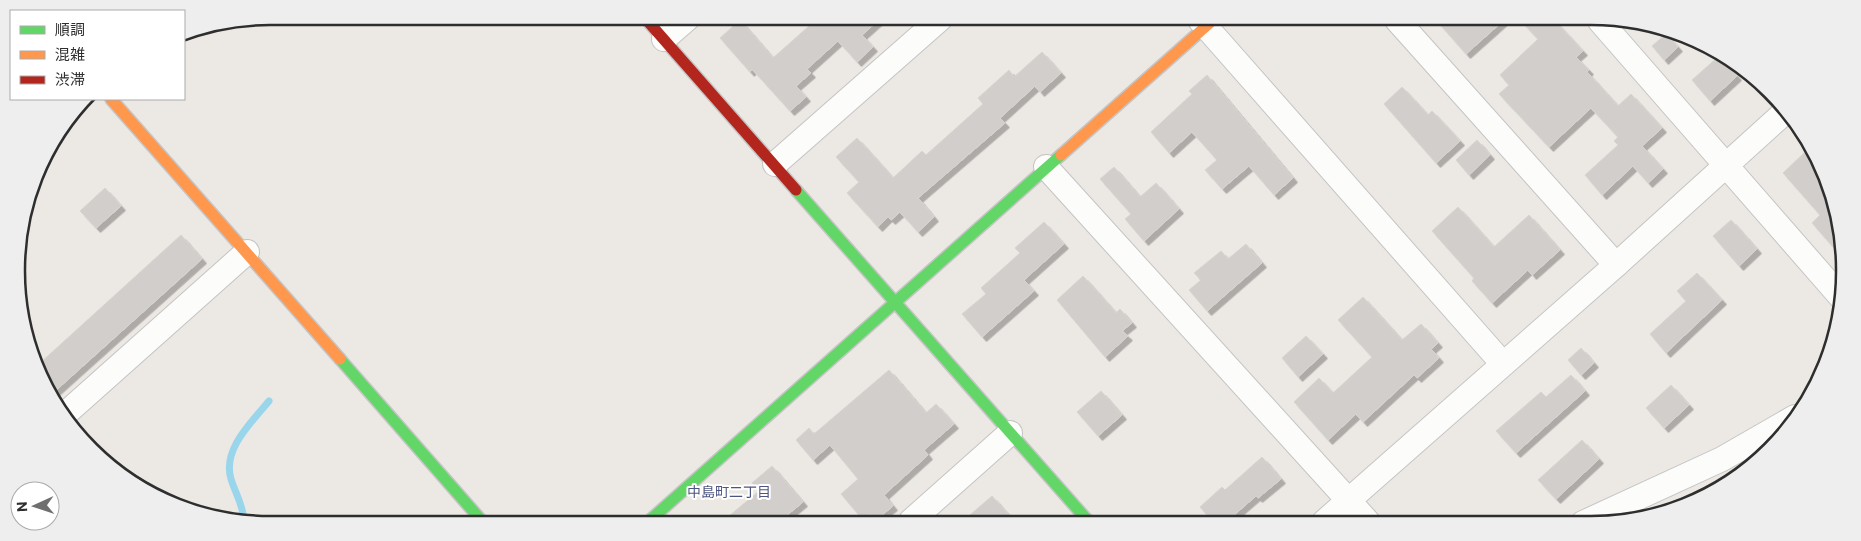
<svg xmlns="http://www.w3.org/2000/svg" width="1861" height="541" viewBox="0 0 1861 541" font-family="Commissioner,'Noto Sans JP',sans-serif">
<style>
.lines{fill:none;stroke-linecap:round;stroke-linejoin:round}
.stream{stroke:#99d6ec;stroke-width:7}
.building{fill:#d1cecb;stroke:#d7d4d0;filter:url(#shadow)}
.street-casing{stroke:#c5c4c5;stroke-width:26}
.fast-casing{stroke:#c5c4c5;stroke-width:14}
.slow-casing{stroke:#c5c4c5;stroke-width:14}
.jam-casing{stroke:#c5c4c5;stroke-width:14}
.street{stroke:#fcfcfb;stroke-width:24}
.fast{stroke:#63d668;stroke-width:11}
.slow{stroke:#ff974d;stroke-width:11}
.jam{stroke:#b3261e;stroke-width:11}
.labels{text-anchor:middle;stroke-width:4;stroke-linejoin:round;paint-order:stroke}
.neighbourhood-label{font-size:14px;fill:#4d5680;stroke:#fff}
.rim{fill:none;stroke:#2e2e2e;stroke-width:2.5}
</style>
<defs>
<filter id="shadow"><feDropShadow dx="4.5" dy="4.5" stdDeviation="0" flood-color="#0004"/></filter>
</defs>
<rect width="100%" height="100%" fill="#ece8e4"/>
<g class="lines">
<path class="stream" d="M 244,520 C 242,502 236,495 231,479 C 222,449 252,422 269,401"/>
</g>
<g class="building">
<polygon points="818,18 881,18 862,35 873,47 857,62 838,41 807,69 811,73 796,86 806,97 790,111 752,69 750,72 720,38 740,20 773,58"/>
<polygon points="1436,20 1459,20 1503,21 1466,54"/>
<polygon points="1521,21 1555,21 1583,51 1576,57 1589,70 1587,72 1618,106 1631,94 1662,128 1642,146 1663,169 1648,183 1633,166 1602,195 1585,175 1618,145 1614,141 1618,137 1591,108 1549,147 1499,94 1509,85 1500,75 1538,39"/>
<polygon points="1666,34 1678,47 1664,60 1652,46"/>
<polygon points="1042,52 1061,73 1040,92 1035,86 1000,118 1005,123 918,198 934,217 918,232 900,212 891,220 888,217 878,227 847,193 859,182 836,157 857,138 893,178 922,151 926,155 983,104 978,98 1009,70 1014,77"/>
<polygon points="1719,56 1737,76 1710,101 1692,80"/>
<polygon points="1207,75 1293,178 1274,195 1249,166 1222,189 1205,170 1217,160 1192,132 1169,153 1151,132 1192,94 1189,91"/>
<polygon points="1402,87 1428,115 1432,111 1460,141 1436,163 1384,104"/>
<polygon points="1477,140 1490,155 1469,175 1456,160"/>
<polygon points="1804,153 1818,168 1840,221 1840,255 1812,223 1820,215 1783,173"/>
<polygon points="1114,167 1140,197 1156,183 1179,209 1144,241 1125,219 1131,214 1100,179"/>
<polygon points="105,188 121,206 96,228 80,211"/>
<polygon points="1458,207 1494,247 1529,215 1560,250 1532,275 1528,270 1492,303 1472,281 1474,278 1432,231"/>
<polygon points="1731,220 1757,249 1739,266 1713,236"/>
<polygon points="1044,222 1064,244 1024,280 1034,291 982,337 962,314 986,294 981,288 1020,253 1015,248"/>
<polygon points="181,235 202,259 53,393 39,364"/>
<polygon points="1246,244 1262,263 1207,311 1189,290 1201,280 1194,273 1221,251 1228,259"/>
<polygon points="1697,273 1722,300 1666,353 1650,334 1686,301 1677,291"/>
<polygon points="1083,276 1116,313 1120,309 1132,323 1122,331 1128,336 1105,357 1057,300"/>
<polygon points="1363,297 1402,340 1421,324 1438,343 1431,349 1439,358 1417,378 1414,375 1363,422 1356,414 1328,440 1294,402 1319,378 1333,393 1372,357 1338,320"/>
<polygon points="1306,336 1323,354 1298,377 1282,358"/>
<polygon points="1581,348 1594,363 1581,375 1568,360"/>
<polygon points="889,370 926,413 936,404 954,424 924,450 928,455 884,495 893,506 876,520 870,514 863,520 841,494 858,479 830,445 813,460 796,440 809,428 814,434"/>
<polygon points="1571,375 1585,391 1516,453 1496,431 1541,392 1546,397"/>
<polygon points="1671,385 1689,405 1664,428 1646,408"/>
<polygon points="1101,391 1122,415 1098,436 1077,412"/>
<polygon points="1582,440 1599,459 1556,499 1538,480"/>
<polygon points="1262,457 1281,479 1258,498 1256,496 1226,522 1213,522 1200,507 1222,487 1225,490"/>
<polygon points="772,466 803,502 780,521 723,521 759,491 752,483"/>
<polygon points="992,496 1014,521 963,521"/>
</g>
<g class="lines">
<g class="street-casing">
<g id="street">
<polyline points="1200,20 1503,364"/>
<polyline points="1397,20 1616,265"/>
<polyline points="1600,21 1840,296"/>
<polyline points="664,39 688,18"/>
<polyline points="775,164 940,19"/>
<polyline points="1046,167 1368,522"/>
<polyline points="64,415 247,252"/>
<polyline points="911,521 1010,433"/>
<polyline points="1324,522 1616,265 1785,112"/>
<polyline points="1583,523 1722,459 1795,417"/>
</g>
</g>
<g class="fast-casing">
<g id="fast">
<polyline points="796,190 1089,522"/>
<polyline points="340,359 481,520"/>
<polyline points="649,521 1061,155"/>
</g>
</g>
<g class="slow-casing">
<g id="slow">
<polyline points="111,99 340,359"/>
<polyline points="1061,155 1213,20"/>
</g>
</g>
<g class="jam-casing">
<polyline id="jam" points="645,18 796,190"/>
</g>
<use href="#street" class="street"/>
<use href="#fast" class="fast"/>
<use href="#slow" class="slow"/>
<use href="#jam" class="jam"/>
</g>
<g class="labels">
<g class="neighbourhood-label">
<text x="729" y="497">中島町二丁目</text>
</g>
</g>
<path d="M0 0H1861V541H0ZM270 25H1591A245 245 0 0 1 1836 270V271A245 245 0 0 1 1591 516H270A245 245 0 0 1 25 271V270A245 245 0 0 1 270 25Z" fill="#eee" fill-rule="evenodd"/>
<path class="rim" d="M270 25H1591A245 245 0 0 1 1836 270V271A245 245 0 0 1 1591 516H270A245 245 0 0 1 25 271V270A245 245 0 0 1 270 25Z"/>
<rect x="10" y="10" width="175" height="90" fill="#ffffff" stroke="#ababab"/>
<rect x="20" y="26" width="25" height="8" fill="#63d668" stroke="#ababab"/>
<text x="55" y="35" font-size="15" fill="#2e2e2e">順調</text>
<rect x="20" y="51" width="25" height="8" fill="#ff974d" stroke="#ababab"/>
<text x="55" y="60" font-size="15" fill="#2e2e2e">混雑</text>
<rect x="20" y="76" width="25" height="8" fill="#b3261e" stroke="#ababab"/>
<text x="55" y="85" font-size="15" fill="#2e2e2e">渋滞</text>
<g transform="translate(35 506) rotate(267)"><circle r="24" fill="#ffffff" stroke="#ababab"/>
<path d="M0-4L9 19L0 12L-9 19Z" fill="#706f6e"/>
<text y="-8" font-size="14" font-weight="bold" text-anchor="middle" fill="#2e2e2e">N</text>
</g>
</svg>
